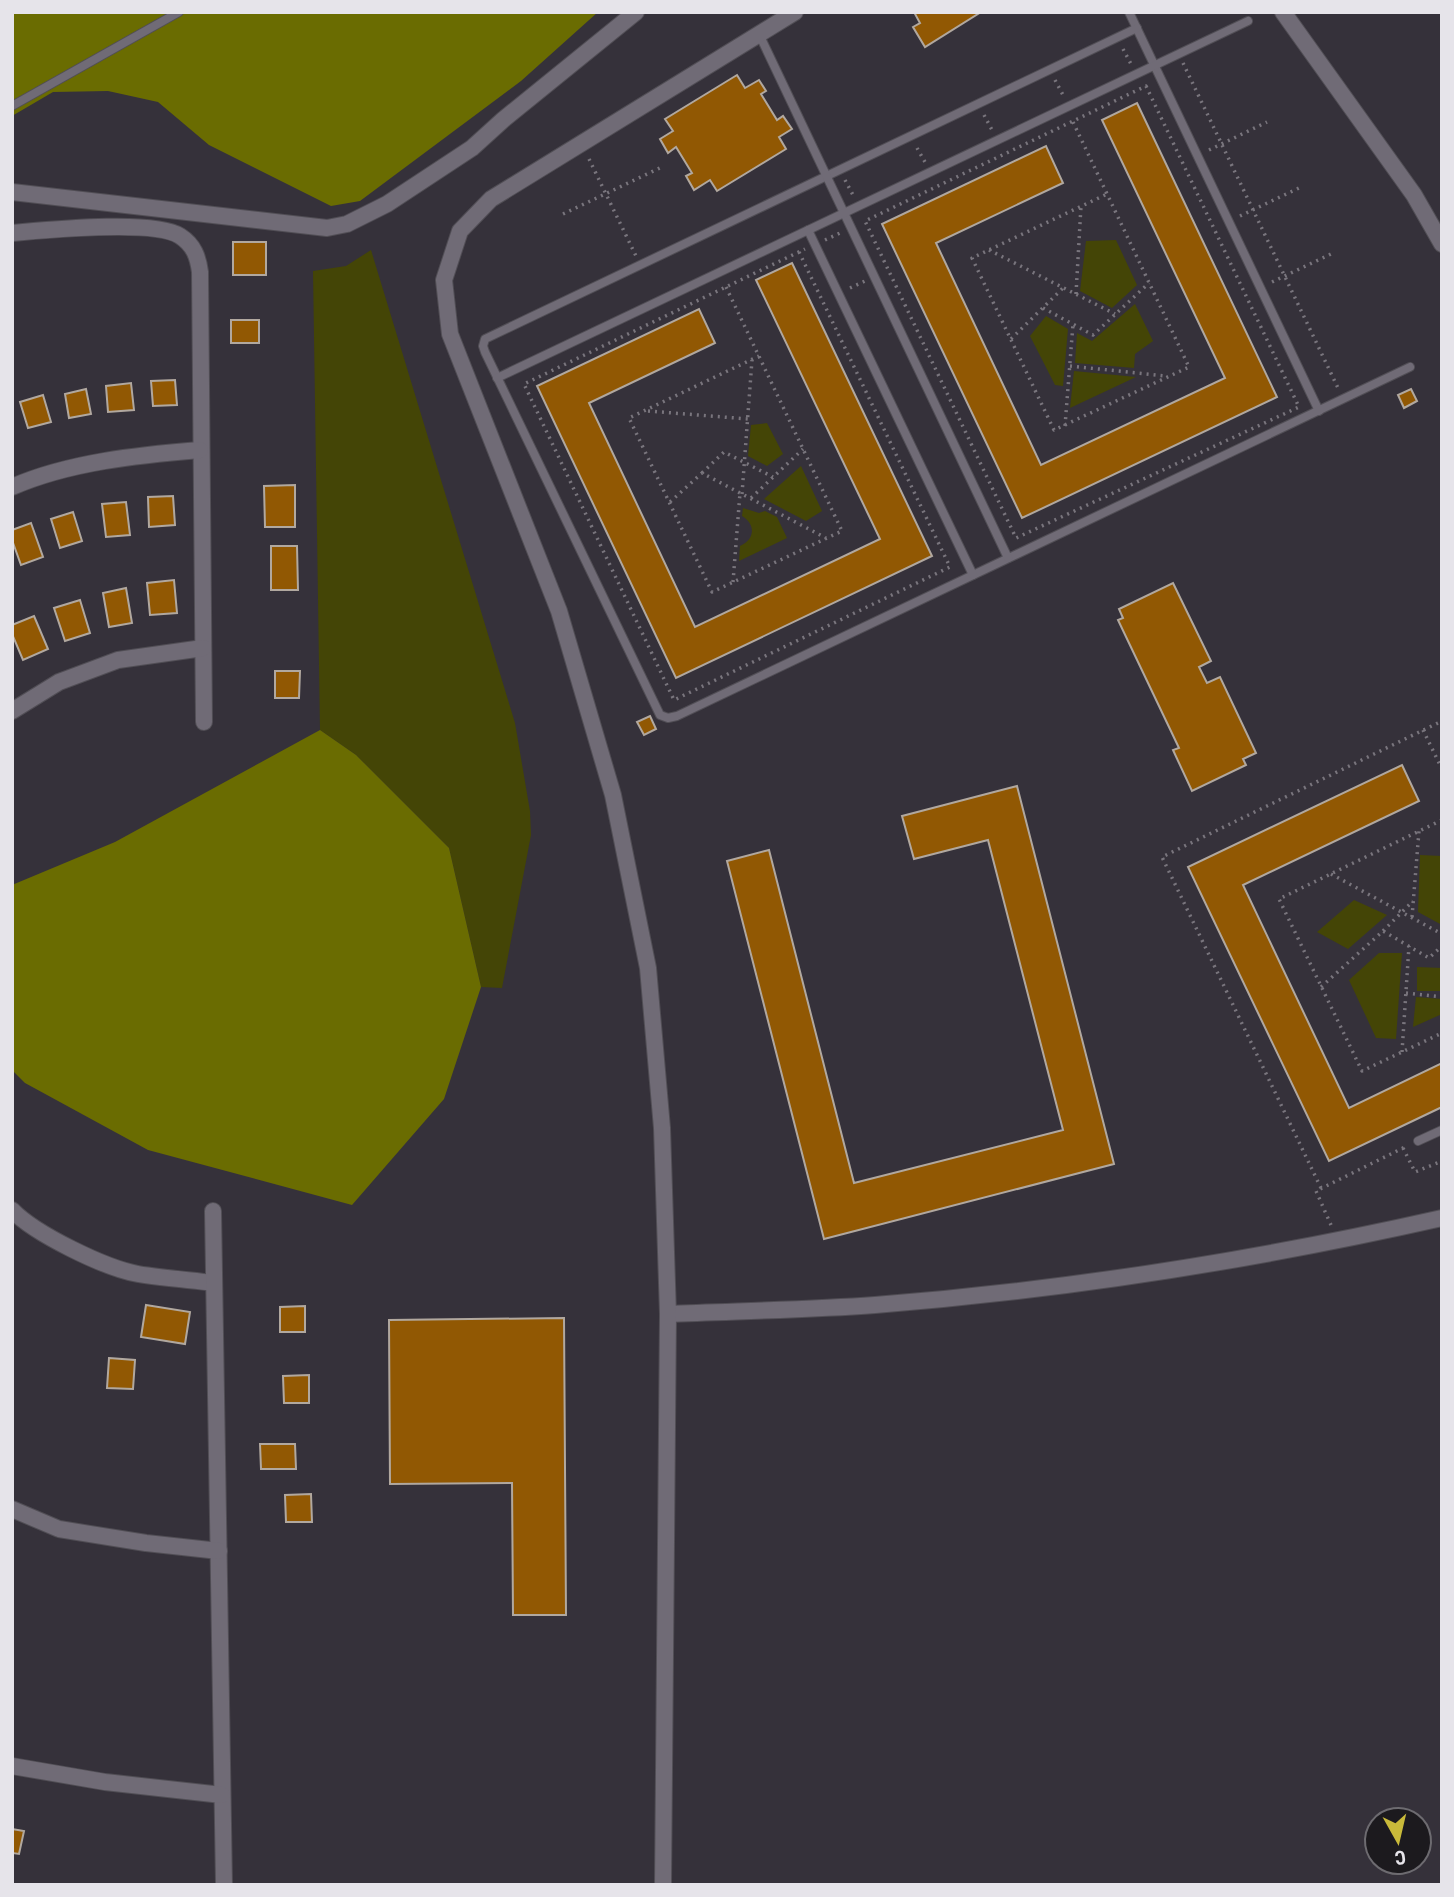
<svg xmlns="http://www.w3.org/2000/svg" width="1454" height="1897" viewBox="0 0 1454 1897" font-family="'Roboto Condensed',sans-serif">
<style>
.green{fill:#444506}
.forest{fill:#6a6c01}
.building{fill:#915803;stroke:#b1a89f;stroke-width:2}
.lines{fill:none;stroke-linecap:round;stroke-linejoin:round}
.lane-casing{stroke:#514e55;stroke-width:10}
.street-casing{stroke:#514e55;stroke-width:18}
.path{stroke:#79757d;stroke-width:3.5;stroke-dasharray:2 5;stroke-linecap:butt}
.lane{stroke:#706b76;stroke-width:8}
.street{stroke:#706b76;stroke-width:16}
</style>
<rect width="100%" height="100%" fill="#35313a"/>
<g class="green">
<polygon points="1116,240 1137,285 1112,308 1080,291 1086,241"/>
<polygon points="371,250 515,723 530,811 531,835 502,988 481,987 449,848 356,755 320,730 313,271 346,266"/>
<polygon points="1135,304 1153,341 1135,354 1134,368 1075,363 1077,333 1092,341"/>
<polygon points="1046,316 1068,329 1063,386 1055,385 1030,336"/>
<polygon points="1074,371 1136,377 1070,408"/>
<polygon points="767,423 783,454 767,466 748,456 751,425"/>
<polygon points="801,466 822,511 806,521 764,499"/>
<path d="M 743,508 L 759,513 L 765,511 L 777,517 L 787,538 L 739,561 L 740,546 C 755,540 756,524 742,516 Z"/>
<polygon points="1420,855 1442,856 1442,925 1418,912"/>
<polygon points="1354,900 1387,915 1348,949 1317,932"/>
<polygon points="1379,953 1402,953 1396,1039 1376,1038 1349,980"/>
<polygon points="1417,967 1442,968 1442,991 1417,991"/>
<polygon points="1416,997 1442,999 1442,1014 1413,1027"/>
</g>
<g class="forest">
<polygon points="12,12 598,12 521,81 360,201 331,206 209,145 158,102 108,91 53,92 12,116"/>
<polygon points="320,730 356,755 449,848 481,987 444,1099 352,1205 148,1150 25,1083 12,1070 12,885 115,842"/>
</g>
<g class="building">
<polygon points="914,12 981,12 925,47 913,27 920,23"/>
<polygon points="737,75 745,88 759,80 766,91 761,94 777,120 783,116 792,129 779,137 786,149 717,191 710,180 694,190 686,176 692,173 676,147 668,153 660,139 673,131 665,119"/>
<polygon points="1137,103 1277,397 1022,518 882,224 1046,146 1063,183 936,243 1041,465 1225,378 1102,120"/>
<rect x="233" y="242" width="33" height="33"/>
<polygon points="792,263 932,556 676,678 537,386 699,309 715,343 589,403 695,627 880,539 756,280"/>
<rect x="231" y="320" width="28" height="23"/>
<polygon points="175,380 177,405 153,406 151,381"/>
<polygon points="131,383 134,410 108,412 106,386"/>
<polygon points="86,389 91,414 69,418 65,394"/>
<polygon points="1411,389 1417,401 1404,408 1398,395"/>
<polygon points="43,395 51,422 28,428 20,402"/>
<polygon points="295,485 295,527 265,527 264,486"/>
<polygon points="173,496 175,525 149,527 148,497"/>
<polygon points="126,502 130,535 106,537 102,504"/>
<polygon points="73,512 82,541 60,548 51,519"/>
<polygon points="31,523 43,557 21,565 12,540 12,530"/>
<polygon points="271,546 297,546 298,590 271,590"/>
<polygon points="174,580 177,613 150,615 147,583"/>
<polygon points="1173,583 1211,661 1199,667 1207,683 1220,677 1256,753 1243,759 1246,765 1192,791 1173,750 1179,748 1118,620 1123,618 1119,609"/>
<polygon points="126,588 132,623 109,627 103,593"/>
<polygon points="80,600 90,633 65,641 54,608"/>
<polygon points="34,616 48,649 23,660 12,634 12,625"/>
<polygon points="275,671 300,671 299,698 275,698"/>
<polygon points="650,716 656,729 644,735 637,722"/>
<polygon points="1402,765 1419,801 1243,885 1349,1108 1442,1063 1442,1107 1329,1161 1188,867"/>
<polygon points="1017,786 1114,1164 824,1239 727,861 769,850 854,1183 1063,1130 988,840 914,859 902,816"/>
<polygon points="146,1305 190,1312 185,1344 141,1337"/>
<polygon points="305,1306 305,1332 280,1332 280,1307"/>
<polygon points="564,1318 566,1615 513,1615 512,1483 390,1484 389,1320"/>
<polygon points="109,1358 135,1360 133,1389 107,1388"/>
<polygon points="309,1375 309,1403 284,1403 283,1376"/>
<polygon points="260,1444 295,1444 296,1469 261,1469"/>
<polygon points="311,1494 312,1522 286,1522 285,1495"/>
<polygon points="12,1829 24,1831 19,1854 12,1853"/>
</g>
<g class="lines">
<g class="lane-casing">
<g id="lane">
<polyline points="1129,12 1319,411"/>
<polyline points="1137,28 485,339 483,346 485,352 660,715 668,718 677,716 1410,367"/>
<polyline points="759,34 1008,558"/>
<polyline points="12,106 179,12"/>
<polyline points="808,230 973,575"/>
<polyline points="497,378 1248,21"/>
<polyline points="1418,1141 1442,1130"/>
</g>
</g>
<g class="street-casing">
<g id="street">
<polyline points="1283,12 1414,195 1442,244"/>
<polyline points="12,192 327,228 347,224 387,204 472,148 504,119 636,12"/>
<path d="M 12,233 C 47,230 154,219 180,236 C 194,245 198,257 200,272 L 204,722"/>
<path d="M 12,487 C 69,462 139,455 200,450"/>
<polyline points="12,711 59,682 118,660 203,648"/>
<path d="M 12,1210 C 35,1234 105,1268 138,1274 C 163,1278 189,1280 214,1283"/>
<polyline points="213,1211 224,1885"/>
<path d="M 668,1314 C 737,1311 807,1310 875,1305 C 1066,1290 1256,1260 1442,1218"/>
<polyline points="12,1509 59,1529 146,1543 219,1551"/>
<polyline points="12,1766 105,1782 222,1795"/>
<polyline points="663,1885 668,1314 662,1128 648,968 613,795 559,611 450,334 444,280 460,231 491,199 795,12"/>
</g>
</g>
<g class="path">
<polyline points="1123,49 1131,64"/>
<polyline points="1183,63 1338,388"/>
<polyline points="1055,80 1063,95"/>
<polygon points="1146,86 1299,407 1016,538 865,221"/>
<polyline points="984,115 992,130"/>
<polyline points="1073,122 1189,367 1054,430 972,258 1107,194"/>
<polyline points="917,148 925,162"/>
<polyline points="1209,150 1267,122"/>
<polyline points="589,159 636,256"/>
<polyline points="845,180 853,195"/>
<polyline points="563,214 664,166"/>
<polyline points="1240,216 1299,188"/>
<polyline points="825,240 840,233"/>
<polyline points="989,250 1115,314"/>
<polyline points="799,252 950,567 674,700 524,384 805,249"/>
<polyline points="1272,282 1331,254"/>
<polyline points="726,287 842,531 712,592 629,418 759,356"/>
<polyline points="850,288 865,281"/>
<polyline points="1076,294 1081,206"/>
<polyline points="1043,308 1093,335 1149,283"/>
<polyline points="1011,339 1063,288"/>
<polyline points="1070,366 1166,376"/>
<polyline points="648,411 748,419"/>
<polyline points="1065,426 1073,324"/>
<polyline points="702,473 724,452 773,477"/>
<polyline points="742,494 752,360"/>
<polyline points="751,498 803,449"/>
<polyline points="670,502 702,473 826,538"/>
<polyline points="733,582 740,493"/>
<polyline points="1423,730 1442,769"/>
<polyline points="1442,820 1279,899 1362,1071 1442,1033"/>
<polyline points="1331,874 1442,934"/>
<polyline points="1412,917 1419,831"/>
<polyline points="1383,931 1413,901"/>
<polyline points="1321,987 1383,931 1429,958 1442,946"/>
<polyline points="1406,993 1442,997"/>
<polyline points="1402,1052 1409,946"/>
<polyline points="1403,1148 1415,1172 1442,1161"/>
<polyline points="1321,1188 1162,857 1442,721"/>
<polyline points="1331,1225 1316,1191 1407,1146"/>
</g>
<use href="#lane" class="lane"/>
<use href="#street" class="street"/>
</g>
<rect width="1454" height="1897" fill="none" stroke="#e6e4ea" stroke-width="28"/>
<g transform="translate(1398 1841) rotate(172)"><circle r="33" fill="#1c1a1e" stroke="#6d6b70" stroke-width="2"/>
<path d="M0-5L12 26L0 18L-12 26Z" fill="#c9ba3a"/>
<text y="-10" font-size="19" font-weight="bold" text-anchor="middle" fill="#e6e4ea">С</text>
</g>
</svg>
